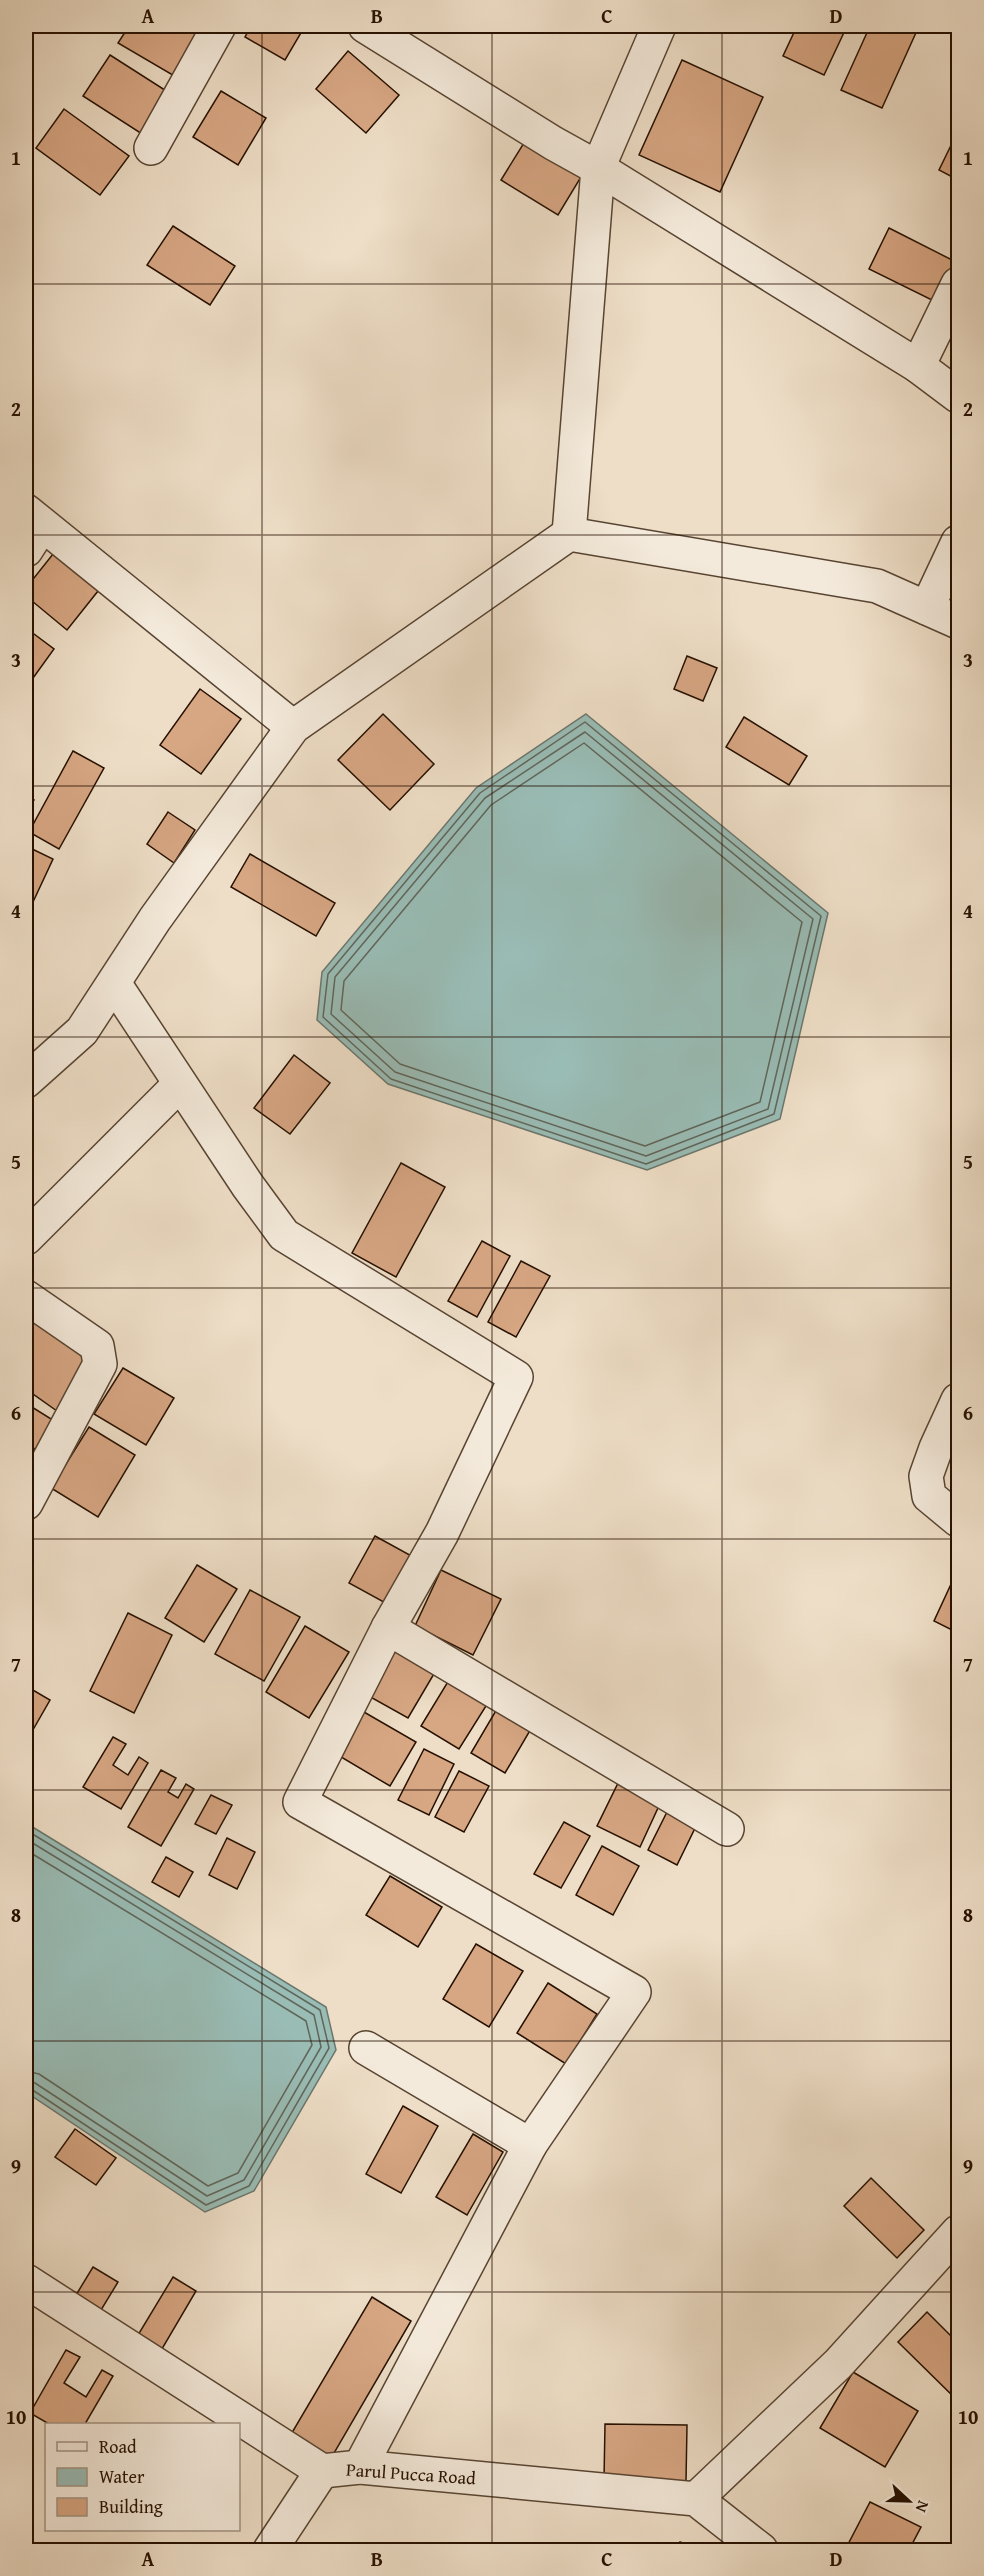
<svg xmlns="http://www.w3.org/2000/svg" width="984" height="2576" viewBox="0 0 984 2576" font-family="'Gentium Book Plus',serif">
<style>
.water{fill:#99bcb5;stroke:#6b776d;stroke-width:1.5}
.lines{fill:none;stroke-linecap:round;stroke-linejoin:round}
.shore{stroke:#60665a;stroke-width:1.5}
.building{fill:#d7a683;stroke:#261000;stroke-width:1.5}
.minor-casing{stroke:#584432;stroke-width:36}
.minor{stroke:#f4eadb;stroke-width:33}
.grid{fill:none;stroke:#261000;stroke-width:1.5;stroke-opacity:0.55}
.labels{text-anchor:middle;stroke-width:5;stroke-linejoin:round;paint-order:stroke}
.street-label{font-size:18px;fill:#261000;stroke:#f4eadb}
.neatline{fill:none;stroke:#261000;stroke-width:2}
.grid-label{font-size:20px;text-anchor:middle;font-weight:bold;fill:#261000}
</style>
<rect width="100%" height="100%" fill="#eedec7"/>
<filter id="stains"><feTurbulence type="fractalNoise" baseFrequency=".00333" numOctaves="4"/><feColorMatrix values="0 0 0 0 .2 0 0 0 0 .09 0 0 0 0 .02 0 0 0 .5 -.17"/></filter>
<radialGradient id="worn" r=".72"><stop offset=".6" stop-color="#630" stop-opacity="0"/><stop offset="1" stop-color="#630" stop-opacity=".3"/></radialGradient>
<g class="water">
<polygon points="586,714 828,913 780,1119 647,1170 388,1084 317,1020 322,972 476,788"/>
<polygon points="26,1823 326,2007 336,2050 254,2191 205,2212 26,2092"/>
</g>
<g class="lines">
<g class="shore">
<polygon points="585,722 821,916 774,1114 646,1164 391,1079 323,1017 328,974 480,793"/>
<polygon points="585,732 813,919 768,1109 646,1156 395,1072 331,1014 335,977 485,798"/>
<polygon points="584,743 802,922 760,1102 645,1146 400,1064 341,1010 344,981 491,805"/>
<polyline points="26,1830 320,2010 329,2048 249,2186 206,2205 31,2089 26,2088"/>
<polyline points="26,1839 314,2015 321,2047 244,2180 207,2196 35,2083 26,2080"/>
<polyline points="26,1850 306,2021 312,2045 238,2173 208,2186 39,2074 26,2071"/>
</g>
</g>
<g class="building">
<polygon points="129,26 201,26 176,77 118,43"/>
<polygon points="251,26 305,26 285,60 245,37"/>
<polygon points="797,26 847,26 824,75 783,56"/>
<polygon points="870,26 919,26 882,108 841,90"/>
<polygon points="348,51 399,95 366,133 316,89"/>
<polygon points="110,55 168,92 142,134 83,96"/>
<polygon points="682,60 763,97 720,192 639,155"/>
<polygon points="221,91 266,118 238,165 193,137"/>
<polygon points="64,109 129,156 100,195 36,148"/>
<polygon points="958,131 958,180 939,170"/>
<polygon points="527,138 584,172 558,215 501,180"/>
<polygon points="173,226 235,266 210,305 147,265"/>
<polygon points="889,228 958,263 958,272 942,305 869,269"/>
<polygon points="57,549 102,586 67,630 26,596 26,588"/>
<polygon points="26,628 54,649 28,685 26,683"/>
<polygon points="687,656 717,668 703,701 674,689"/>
<polygon points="200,689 241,719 201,774 160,745"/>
<polygon points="383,714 434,764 390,810 338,760"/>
<polygon points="744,717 807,756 789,785 726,747"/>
<polygon points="73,751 104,768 59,849 29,832"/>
<polygon points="26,795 34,800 26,812"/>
<polygon points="168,812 195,830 174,863 147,844"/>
<polygon points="26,846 53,859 26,917"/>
<polygon points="250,854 335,903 316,936 231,887"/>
<polygon points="294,1055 330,1083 290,1134 254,1108"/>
<polygon points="401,1163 445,1187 396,1277 352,1253"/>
<polygon points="482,1241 510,1256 477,1317 448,1301"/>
<polygon points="521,1261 550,1276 516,1337 488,1322"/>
<polygon points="26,1311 93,1361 57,1411 26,1389"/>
<polygon points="123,1368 174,1398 146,1445 94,1414"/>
<polygon points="27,1404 56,1422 38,1451 26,1443"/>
<polygon points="89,1427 135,1455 98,1517 51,1488"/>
<polygon points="375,1536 417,1559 391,1606 349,1583"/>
<polygon points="197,1565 237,1589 204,1642 165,1618"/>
<polygon points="958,1569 958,1633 934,1621"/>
<polygon points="441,1570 501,1599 473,1655 415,1626"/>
<polygon points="250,1590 300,1617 264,1681 215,1654"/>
<polygon points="128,1613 172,1635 134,1713 90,1691"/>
<polygon points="305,1626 349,1652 309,1718 266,1692"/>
<polygon points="394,1642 438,1667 408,1718 365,1694"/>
<polygon points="452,1675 491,1698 459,1749 421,1726"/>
<polygon points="26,1686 50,1700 26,1742"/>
<polygon points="501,1702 535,1722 505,1773 471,1753"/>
<polygon points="357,1708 416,1742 390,1786 331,1751"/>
<polygon points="113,1737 126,1744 113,1765 128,1775 139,1757 148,1763 121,1809 83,1787"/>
<polygon points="424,1749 454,1764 429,1815 398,1800"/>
<polygon points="161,1770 176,1778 168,1792 178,1798 186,1784 194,1789 161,1846 128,1827"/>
<polygon points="459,1771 489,1786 464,1832 435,1817"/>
<polygon points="621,1777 663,1797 640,1847 597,1826"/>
<polygon points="211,1795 232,1805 216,1834 195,1824"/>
<polygon points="670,1806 699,1820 677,1865 648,1850"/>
<polygon points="564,1822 590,1836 561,1888 534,1874"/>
<polygon points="227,1838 255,1852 237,1889 209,1875"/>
<polygon points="602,1846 639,1866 613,1915 576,1895"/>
<polygon points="166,1857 193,1872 179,1897 152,1882"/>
<polygon points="390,1876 442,1907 418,1947 366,1915"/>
<polygon points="476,1944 523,1971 489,2027 443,1999"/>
<polygon points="548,1983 597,2014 566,2064 517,2033"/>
<polygon points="403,2106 438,2126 401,2193 366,2174"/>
<polygon points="75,2129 116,2158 96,2185 55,2157"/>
<polygon points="473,2134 503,2152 467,2215 436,2197"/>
<polygon points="871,2178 924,2230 897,2258 844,2206"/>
<polygon points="93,2267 118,2282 98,2315 73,2300"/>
<polygon points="173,2277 196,2291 159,2354 135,2340"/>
<polygon points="372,2297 411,2321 330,2460 290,2436"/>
<polygon points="927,2312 958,2343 958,2396 956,2399 898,2342"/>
<polygon points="66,2350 80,2357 64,2383 86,2397 102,2370 113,2376 85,2424 49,2424 30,2413"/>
<polygon points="853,2372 918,2411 885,2467 820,2428"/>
<polygon points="605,2424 687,2425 686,2481 604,2480"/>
<polygon points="870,2502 921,2527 909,2550 845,2550"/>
<polygon points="680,2542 702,2550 676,2550"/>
</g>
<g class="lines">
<g class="minor-casing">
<g id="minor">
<polyline points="365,26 553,143 598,168 918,366 958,284"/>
<polyline points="151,148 219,26"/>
<polyline points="918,366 958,396"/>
<polyline points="26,511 293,727"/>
<polyline points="569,534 598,168 659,26"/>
<polyline points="26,550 42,525"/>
<polyline points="927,608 958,542"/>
<polyline points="114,983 248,1186 284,1235 516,1377 442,1533 388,1628 300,1802 634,1992 530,2145 360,2467"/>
<polyline points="26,1081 82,1031 155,919 293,727 569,534 877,586 958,622"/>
<polyline points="26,1238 180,1084"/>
<polyline points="26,1297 97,1346 100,1364 26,1503"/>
<polyline points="958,1400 936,1448 926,1476 929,1496 958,1520"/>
<polyline points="388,1628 727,1829"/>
<polyline points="366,2048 530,2145"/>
<polyline points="26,2281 322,2471 360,2467 696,2499 761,2550"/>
<polyline points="696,2499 838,2364 958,2232"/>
<polyline points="270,2550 322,2471"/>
</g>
</g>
<use href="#minor" class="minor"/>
</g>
<path class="grid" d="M 262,26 L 262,2550M 492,26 L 492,2550M 722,26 L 722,2550M 26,284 L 958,284M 26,535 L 958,535M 26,786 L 958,786M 26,1037 L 958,1037M 26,1288 L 958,1288M 26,1539 L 958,1539M 26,1790 L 958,1790M 26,2041 L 958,2041M 26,2292 L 958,2292"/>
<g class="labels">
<g class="street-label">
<text transform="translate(411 2474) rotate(4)" y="6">Parul Pucca Road</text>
</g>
</g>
<rect width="984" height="2576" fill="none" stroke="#eedec7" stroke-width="66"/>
<rect x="45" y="2423" width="195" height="108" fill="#f4eadb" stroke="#a29383" stroke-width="1.5"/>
<rect x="57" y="2442" width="30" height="9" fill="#f4eadb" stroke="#a29383" stroke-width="1.5"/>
<text x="99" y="2453" font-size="18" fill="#261000">Road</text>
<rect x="57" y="2468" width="30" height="18" fill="#99bcb5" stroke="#a29383" stroke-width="1.5"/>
<text x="99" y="2483" font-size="18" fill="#261000">Water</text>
<rect x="57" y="2498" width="30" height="18" fill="#d7a683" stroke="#a29383" stroke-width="1.5"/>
<text x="99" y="2513" font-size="18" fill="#261000">Building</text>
<g transform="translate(909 2501) rotate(112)" stroke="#f4eadb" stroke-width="4.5" paint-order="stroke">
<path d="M0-4.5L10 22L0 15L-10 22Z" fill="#261000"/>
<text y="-9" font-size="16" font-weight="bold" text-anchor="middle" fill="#261000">N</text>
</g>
<rect x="33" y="33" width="918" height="2510" class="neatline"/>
<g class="grid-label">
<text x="148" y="23">A</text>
<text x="377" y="23">B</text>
<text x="607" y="23">C</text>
<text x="836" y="23">D</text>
<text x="16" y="165">1</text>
<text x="968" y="165">1</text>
<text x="16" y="416">2</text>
<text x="968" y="416">2</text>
<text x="16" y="667">3</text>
<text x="968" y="667">3</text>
<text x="16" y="918">4</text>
<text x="968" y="918">4</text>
<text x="16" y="1169">5</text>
<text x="968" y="1169">5</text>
<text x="16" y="1420">6</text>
<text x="968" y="1420">6</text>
<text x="16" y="1671">7</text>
<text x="968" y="1671">7</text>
<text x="16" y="1922">8</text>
<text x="968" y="1922">8</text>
<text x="16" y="2173">9</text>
<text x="968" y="2173">9</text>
<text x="16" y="2424">10</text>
<text x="968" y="2424">10</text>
<text x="148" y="2566">A</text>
<text x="377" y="2566">B</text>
<text x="607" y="2566">C</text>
<text x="836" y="2566">D</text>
</g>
<rect width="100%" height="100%" filter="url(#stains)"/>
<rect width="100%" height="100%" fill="url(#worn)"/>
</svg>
